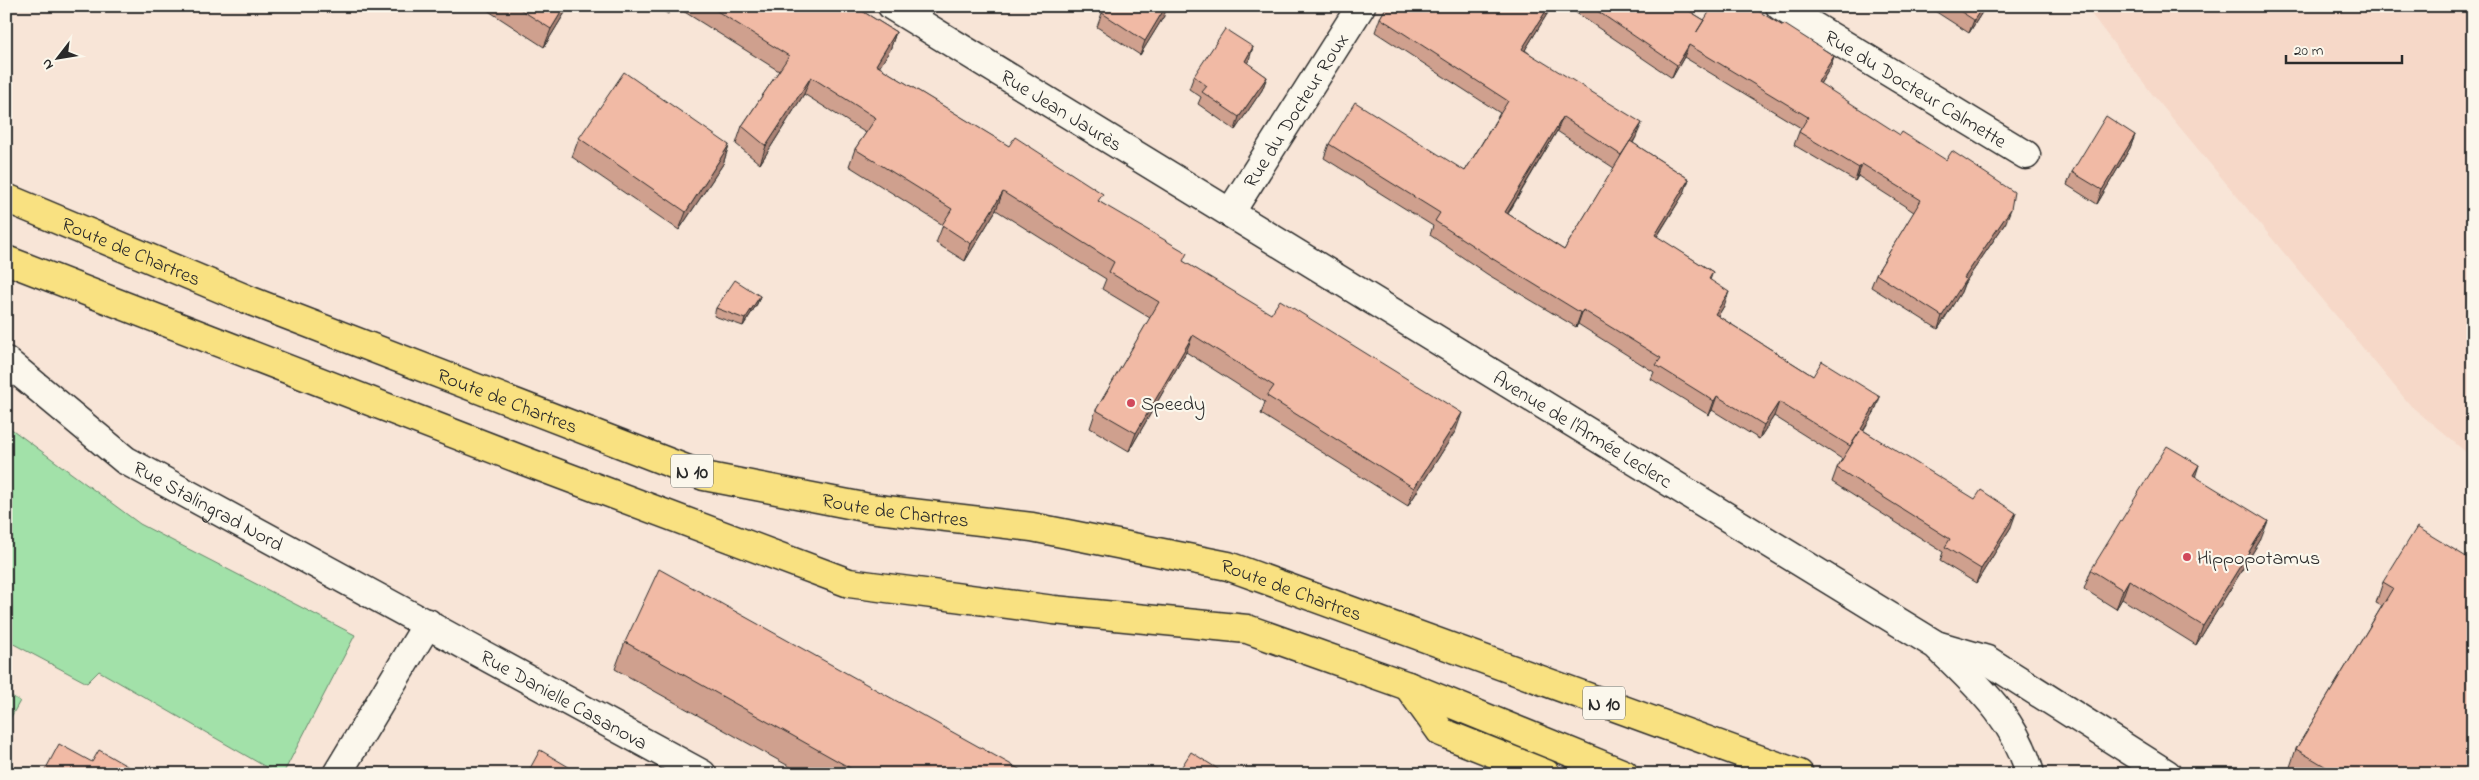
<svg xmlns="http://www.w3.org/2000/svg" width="2479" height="780" viewBox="0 0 2479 780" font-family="'Indie Flower',sans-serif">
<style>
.built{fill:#f6d8c8}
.green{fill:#a2e1a9;stroke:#66866a}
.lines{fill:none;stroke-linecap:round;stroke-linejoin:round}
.minor-casing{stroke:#2b2b2b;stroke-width:31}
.major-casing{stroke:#2b2b2b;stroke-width:31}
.minor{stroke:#fbf7ec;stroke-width:28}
.major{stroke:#f9e181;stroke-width:28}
.wall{fill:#cfa08e;stroke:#2b2b2b;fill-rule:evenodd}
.shaded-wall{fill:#a98274;stroke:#2b2b2b}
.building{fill:#f1baa5;stroke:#2b2b2b}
.poi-dot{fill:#d1495b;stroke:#fbf7ec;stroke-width:2}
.labels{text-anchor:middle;stroke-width:4.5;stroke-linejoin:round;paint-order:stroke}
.shield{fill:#fbf7ec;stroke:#696865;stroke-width:1}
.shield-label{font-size:19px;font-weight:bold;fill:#2b2b2b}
.street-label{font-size:20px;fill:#2b2b2b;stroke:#fbf7ec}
.poi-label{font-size:20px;fill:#2b2b2b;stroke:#fbf7ec;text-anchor:start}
</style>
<rect width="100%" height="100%" fill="#f8e5d7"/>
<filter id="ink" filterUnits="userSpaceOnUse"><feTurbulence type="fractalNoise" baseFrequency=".02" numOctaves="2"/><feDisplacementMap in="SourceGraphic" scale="10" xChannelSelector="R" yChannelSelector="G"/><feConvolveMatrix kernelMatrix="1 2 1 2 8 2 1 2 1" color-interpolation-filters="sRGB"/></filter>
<g filter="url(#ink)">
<polygon class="built" points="2085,6 2473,6 2473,458 2411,406 2153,95"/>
<g class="green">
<polygon points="6,425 140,524 355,635 283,774 278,774 99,671 87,683 6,640"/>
<polygon points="6,693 20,701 6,726"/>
</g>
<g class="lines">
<g class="minor-casing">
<g id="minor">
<path id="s1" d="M 892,6 L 1936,645 C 1975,684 2016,718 2030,774"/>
<path id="s2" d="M 1780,6 L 2026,155"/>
<path id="s3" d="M 1230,213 L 1361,6"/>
<path id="s4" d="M 6,361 L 125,460 L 702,774"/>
<polyline points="1939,646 1987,660 2167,774"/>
<polyline points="337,774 428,623"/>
</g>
</g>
<g class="major-casing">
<g id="major">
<path id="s5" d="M 6,198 L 251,301 L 704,476 L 869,508 L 1032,527 L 1228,566 L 1799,774"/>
<polyline points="6,260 522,460 849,583 1054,610 1247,629 1408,686 1624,774"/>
<polyline points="1408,686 1441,732 1546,774"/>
</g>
</g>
<use href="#minor" class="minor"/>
<use href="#major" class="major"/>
</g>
<g class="wall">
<polygon points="481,6 569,6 544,47"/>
<polygon points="654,6 674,6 668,14"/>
<polygon points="675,6 854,6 896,32 890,50 879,67 1100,202 1184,262 1456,430 1408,506 1261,414 1265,402 1186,352 1129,451 1090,428 1096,410 1150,318 1102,289 1106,279 996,210 965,261 936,243 943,225 849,166 855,149 866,133 804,94 760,164 736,144 742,126 779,71"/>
<path d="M 1387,6 L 1552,6 L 1525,50 L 1636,137 L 1633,143 L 1689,179 L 1684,193 L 1657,237 L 1713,272 L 1710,280 L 1724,306 L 1718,316 L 1813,376 L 1875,411 L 1863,430 L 2011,527 L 1976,583 L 1940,561 L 1943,552 L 1832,482 L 1837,468 L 1842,459 L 1774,416 L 1759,439 L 1712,410 L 1709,415 L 1651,379 L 1654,372 L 1578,324 L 1576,327 L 1487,274 L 1430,235 L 1433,226 L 1324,158 L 1329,144 L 1465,171 L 1500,113 L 1375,32 L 1380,18 ZM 1557,131 L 1614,168 L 1564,250 L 1508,214 Z"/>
<polygon points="1566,6 1681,6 1704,20 1783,26 1834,56 1830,68 1820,84 2006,222 1964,284 1961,292 1938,329 1871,287 1876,274 1914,212 1858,176 1855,181 1794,145 1799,132 1801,128 1684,57 1672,78"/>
<polygon points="1927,6 1986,6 1969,33"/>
<polygon points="1102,13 1164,16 1140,55 1097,27"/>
<polygon points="1253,47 1247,63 1267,77 1262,90 1235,130 1198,104 1201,97 1189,89 1194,76"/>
<polygon points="2135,135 2130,148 2097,204 2067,185 2072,172"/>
<polygon points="579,138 729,145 723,164 679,230 572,157"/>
<polygon points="760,296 757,304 743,326 714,316 716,308"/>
<polygon points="2195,476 2261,539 2196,645 2122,599 2116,609 2084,589 2091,570"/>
<polygon points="2473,561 2473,774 2296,774 2289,770 2296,749 2382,606 2376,603 2383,582"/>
<polygon points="625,642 1028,774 803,774 615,669"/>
</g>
<g class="shaded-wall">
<polygon points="565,6 569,6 544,47 551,29"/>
<polygon points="671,6 674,6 668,14"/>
<polygon points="1166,6 1167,6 1164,16 1140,55 1145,41"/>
<polygon points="1549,6 1552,6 1517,63 1522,49"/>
<polygon points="1983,6 1986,6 1969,33 1974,20"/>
<polygon points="896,32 890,50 870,83 876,65"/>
<polygon points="1689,45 1684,57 1672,78 1677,65"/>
<polygon points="1253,47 1249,60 1241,74 1245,61"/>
<polygon points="1834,56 1830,68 1813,95 1818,82"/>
<polygon points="811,77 804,94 760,164 766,146"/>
<polygon points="1267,77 1262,90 1235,130 1239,117"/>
<polygon points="1563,117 1557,131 1500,226 1505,212"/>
<polygon points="1642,123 1636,137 1616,169 1621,155"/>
<polygon points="2135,135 2130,148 2097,204 2102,190"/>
<polygon points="729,145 723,164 679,230 686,212"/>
<polygon points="1862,164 1858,176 1855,181 1859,168"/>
<polygon points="1689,179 1684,193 1649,249 1655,235"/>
<polygon points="1003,192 996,210 965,261 971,244"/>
<polygon points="2011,209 2006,222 1964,284 1961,292 1938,329 1942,316 1964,278"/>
<polygon points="1729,292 1724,306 1710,329 1715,314"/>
<polygon points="760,296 757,304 743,326 745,319"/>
<polygon points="1583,310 1578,324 1576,327 1581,313"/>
<polygon points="1193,335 1186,352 1129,451 1136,433"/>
<polygon points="1717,396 1712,410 1709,415 1714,401"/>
<polygon points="1880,397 1875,411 1856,443 1861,429"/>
<polygon points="1779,402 1774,416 1759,439 1764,425"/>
<polygon points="1462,413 1456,430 1408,506 1414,488"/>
<polygon points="2199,465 2193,484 2193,475"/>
<polygon points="2016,513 2011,527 1976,583 1981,569"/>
<polygon points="2268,521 2261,539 2196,645 2203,626"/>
<polygon points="2129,580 2122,599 2116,609 2123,590"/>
</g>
<g class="building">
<polygon points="515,6 565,6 551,29"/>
<polygon points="709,6 854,6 896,32 876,65 1009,146 1015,137 1103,194 1098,201 1187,253 1183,261 1271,314 1280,300 1462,413 1414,488 1267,396 1274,386 1193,335 1136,433 1096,410 1159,302 1109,272 1114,262 1003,192 971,244 942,225 952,209 855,149 876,118 811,77 766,146 742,126 789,56"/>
<polygon points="1106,6 1166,6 1145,41 1102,13"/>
<polygon points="1387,6 1549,6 1522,49 1642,123 1621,155 1563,117 1505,212 1564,250 1630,141 1689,179 1655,235 1713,272 1709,279 1729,292 1715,314 1813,376 1822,361 1880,397 1861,429 1975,499 1981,490 2016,513 1981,569 1945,547 1950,539 1837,468 1860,431 1850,446 1779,402 1764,425 1717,396 1714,401 1656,365 1661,358 1583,310 1581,313 1493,259 1435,221 1440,213 1329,144 1355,102 1465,171 1508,101 1380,18"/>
<polygon points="1590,6 1681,6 1704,20 1696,33 1713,6 1750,6 1783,26 1784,24 1834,56 1818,82 1900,135 1902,132 1946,160 1952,151 2014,192 2011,209 1964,278 1966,279 1942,316 1876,274 1921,200 1862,164 1859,168 1799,132 1808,117 1689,45 1677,65"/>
<polygon points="1952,6 1983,6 1974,20"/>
<polygon points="1225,29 1253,47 1245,61 1267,77 1239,117 1202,92 1207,86 1194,76"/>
<polygon points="624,72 729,145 686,212 579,138"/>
<polygon points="2106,116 2135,135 2102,190 2072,172"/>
<polygon points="735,280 760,296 745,319 716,308"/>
<polygon points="2167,446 2199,465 2193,475 2268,521 2203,626 2129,580 2123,590 2091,570"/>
<polygon points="2417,527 2473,561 2473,774 2338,774 2296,749 2393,588 2383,582"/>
<polygon points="659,569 1028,774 861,774 625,642"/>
<polygon points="59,744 92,762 99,750 141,774 43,774"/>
<polygon points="540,750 579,773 579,774 527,774"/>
<polygon points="1191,752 1226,774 1177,774"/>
</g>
</g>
<g class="poi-dot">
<circle cx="1131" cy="403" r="5"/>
<circle cx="2187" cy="557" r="5"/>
</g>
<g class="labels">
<g class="shield">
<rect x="671" y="454.5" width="42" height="33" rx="4"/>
<rect x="1583" y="686.5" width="42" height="33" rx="4"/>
</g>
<g class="shield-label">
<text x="692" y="478">N 10</text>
<text x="1604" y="710">N 10</text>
</g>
<g class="street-label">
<text dy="7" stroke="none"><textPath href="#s2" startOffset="159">Rue du Docteur Calmette</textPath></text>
<text dy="7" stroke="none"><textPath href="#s1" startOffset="199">Rue Jean Jaurès</textPath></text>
<text dy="7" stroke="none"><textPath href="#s3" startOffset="122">Rue du Docteur Roux</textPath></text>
<text dy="7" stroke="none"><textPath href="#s5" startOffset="136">Route de Chartres</textPath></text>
<text dy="7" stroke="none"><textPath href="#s5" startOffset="541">Route de Chartres</textPath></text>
<text dy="7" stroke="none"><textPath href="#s1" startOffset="810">Avenue de l'Armée Leclerc</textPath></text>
<text dy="7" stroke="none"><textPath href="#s4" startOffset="250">Rue Stalingrad Nord</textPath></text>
<text dy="7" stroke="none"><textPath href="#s5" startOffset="946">Route de Chartres</textPath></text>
<text dy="7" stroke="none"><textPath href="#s5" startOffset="1351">Route de Chartres</textPath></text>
<text dy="7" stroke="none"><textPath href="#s4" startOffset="655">Rue Danielle Casanova</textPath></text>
</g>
<g class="poi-label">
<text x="1141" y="410">Speedy</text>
<text x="2197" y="564">Hippopotamus</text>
</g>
</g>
<rect width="2479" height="780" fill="none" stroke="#fbf7ec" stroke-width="25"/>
<rect x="12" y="12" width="2454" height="755" fill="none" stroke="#2b2b2b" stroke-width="2" filter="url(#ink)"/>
<g transform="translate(58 58) rotate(239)" stroke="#fbf7ec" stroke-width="4" paint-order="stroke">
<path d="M0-4L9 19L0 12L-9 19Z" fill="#2b2b2b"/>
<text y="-8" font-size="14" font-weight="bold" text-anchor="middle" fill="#2b2b2b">N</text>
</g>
<path d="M2286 55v8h116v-8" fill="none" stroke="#2b2b2b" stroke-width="2.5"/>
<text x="2294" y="55" font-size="15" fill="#2b2b2b" stroke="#fbf7ec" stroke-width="4" paint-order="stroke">20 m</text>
</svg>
